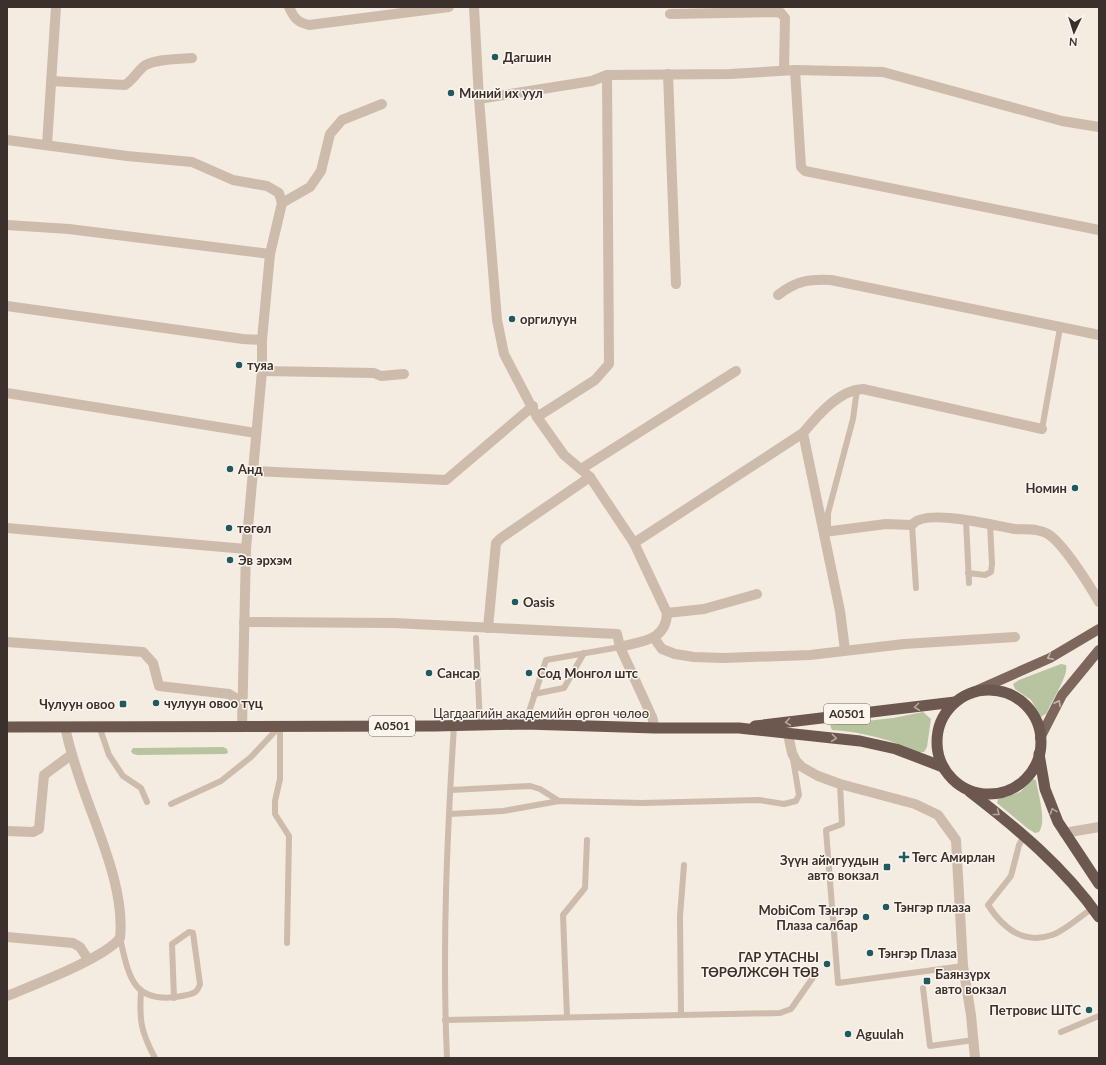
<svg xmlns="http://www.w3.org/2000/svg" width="1106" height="1065" viewBox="0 0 1106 1065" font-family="Lato,sans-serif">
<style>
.green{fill:#b8c4a0}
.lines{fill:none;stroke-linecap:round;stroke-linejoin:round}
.service{stroke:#cdbbac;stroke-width:6}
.minor{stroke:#cdbbac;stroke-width:10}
.primary{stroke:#7d675c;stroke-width:10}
.trunk{stroke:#6c584f;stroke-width:11}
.oneway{stroke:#c2b5ac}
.oneway2{stroke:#b4a69e}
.poi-dot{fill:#1f5a5e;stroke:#fbf5ee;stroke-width:1.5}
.labels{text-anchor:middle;stroke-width:3;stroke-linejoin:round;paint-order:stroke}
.shield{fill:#fbf5ee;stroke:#756b66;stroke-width:1}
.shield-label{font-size:12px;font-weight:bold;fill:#3b302b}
.poi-label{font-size:13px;font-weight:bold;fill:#3b302b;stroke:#fbf5ee;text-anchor:start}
.street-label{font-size:13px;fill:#3b302b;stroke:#fbf5ee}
</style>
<rect width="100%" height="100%" fill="#f4ebe1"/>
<g class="green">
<path d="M 1061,664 L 1066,665 C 1069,676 1051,701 1047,713 L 1041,717 L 1031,700 L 1015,689 L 1013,684 L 1019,680 Z"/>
<path d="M 923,712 L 931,719 L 927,747 L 924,752 L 919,752 C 891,740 863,732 832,730 L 830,725 L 893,718 Z"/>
<polygon points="223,747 227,749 228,753 225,754 138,755 133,754 131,751 133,748 139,748"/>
<path d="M 1033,779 L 1036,780 C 1038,794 1047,821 1039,832 L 1035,833 L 1027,828 L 997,803 L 998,799 L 1020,792 Z"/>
</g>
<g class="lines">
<g class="service">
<polyline points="1042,429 1060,328"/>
<polyline points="966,520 969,583"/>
<polyline points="912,525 916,588"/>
<polyline points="828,531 828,513 853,419 857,389"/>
<polyline points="968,573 985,575 991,572 992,564 990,524"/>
<polyline points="476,638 480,725"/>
<polyline points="534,694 564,688 584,653"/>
<polyline points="525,724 546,660 620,647"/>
<polyline points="99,726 109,755 123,776 141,788 147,802"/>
<polyline points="280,726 280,779 275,801 275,814 289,836 287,943"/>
<polyline points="840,784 842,824 826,830 838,983 963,966"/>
<polyline points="451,790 530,786 540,789 559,801"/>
<polyline points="171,804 221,781 251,757 280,726"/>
<polyline points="450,814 503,811 559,801 642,803 759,800 784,804 796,801 799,795 793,759"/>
<path d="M 1024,836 L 1019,845 L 1011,876 L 988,905 C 1003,928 1023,945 1052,935 C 1063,932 1082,915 1093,908"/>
<path d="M 120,938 C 129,978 133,1005 182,996 C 192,994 197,994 200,984 L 193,933 L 189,932 L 172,944 L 174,998"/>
<polyline points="923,988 930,1046 974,1040"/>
<path d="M 141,991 C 139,1020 141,1032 155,1058"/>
<polyline points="681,1015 680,916 684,865"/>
<polyline points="567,1017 563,915 585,888 587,840"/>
<polyline points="445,1020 780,1013 791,1009 814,976"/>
<polyline points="1061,1032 1099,1016"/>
<path d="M 447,1058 C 442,948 447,836 454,726"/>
</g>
<g class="minor">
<path d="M 289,7 C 294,18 297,22 309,25 L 449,7"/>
<path d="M 474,7 L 479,99 L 497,320 L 504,354 L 537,417 L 564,455 L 590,477 L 634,543 L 667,613 C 666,641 642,641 620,647"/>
<polyline points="670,14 775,12 781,13 785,18 784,70"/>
<polyline points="795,70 801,167 805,171 1099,230"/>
<polyline points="668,74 676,284"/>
<path d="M 51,81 L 125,85 C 133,80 136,73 143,67 C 151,59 180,59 192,58"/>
<polyline points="479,99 592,81 607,75 730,74 795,70 883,72 1062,121 1099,127"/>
<polyline points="7,140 127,156 192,162 233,180 267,186 279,193 282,203 270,254 262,340 262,371 246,549 242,727"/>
<polyline points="47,145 56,7"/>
<polyline points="282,203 310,187 321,171 330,134 342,120 382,104"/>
<polyline points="7,225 69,229 270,254"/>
<path d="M 778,295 C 796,281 808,279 831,280 L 1099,335"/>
<polyline points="7,306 243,339 262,340"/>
<polyline points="262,371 374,373 381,376 404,374"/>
<polyline points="7,393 256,433"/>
<polyline points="537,417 595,380 609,364 607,75"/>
<path d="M 803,433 C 818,415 839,390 863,389 L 1042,429"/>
<polyline points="581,469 736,371"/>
<polyline points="254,471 446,480 533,406"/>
<polyline points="7,528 246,549"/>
<path d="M 824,532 L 886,524 L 912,525 C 924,507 996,526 1015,529 C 1026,530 1038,528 1048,534 C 1063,543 1090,586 1099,602"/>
<polyline points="634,543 803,433 840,611 845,650"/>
<polyline points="667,613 704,609 757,594"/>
<polyline points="244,622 394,623 617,634 620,647 652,717 655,728"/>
<polyline points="488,628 496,543 501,538 590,477"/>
<polyline points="654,638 662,649 675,654 694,657 723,658 810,655 904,644 1015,637"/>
<polyline points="7,642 143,652 153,663 159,686 229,694 242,702"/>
<polyline points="788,734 792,753 796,761 802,767 818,776 840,784 915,804 938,815 956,840 963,966 971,1015 975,1058"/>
<polyline points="7,831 33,832 39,829 44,775 71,755"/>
<polyline points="1064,833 1099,827"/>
<polyline points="7,937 73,943 80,947 88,959"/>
<path d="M 7,996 C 33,985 105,958 120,938 C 125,892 100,836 85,794 C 77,772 70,750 65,727"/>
</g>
<g class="primary">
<polyline points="971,693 1050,658 1099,629"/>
<polyline points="1040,738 1062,695 1099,650"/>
</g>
<g class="trunk">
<circle cx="989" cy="742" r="52"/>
<polyline points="755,726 955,702"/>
<polyline points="7,727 435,726 525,724 655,728 739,728 860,741 896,749 943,767"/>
<polyline points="1039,754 1045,789 1058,822 1099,884"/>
<path d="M 970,792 C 1018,829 1064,867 1099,917"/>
</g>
</g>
<defs><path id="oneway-chevron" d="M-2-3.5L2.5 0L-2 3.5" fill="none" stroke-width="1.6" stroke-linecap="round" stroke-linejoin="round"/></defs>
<g class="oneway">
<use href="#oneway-chevron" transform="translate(1050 657) rotate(153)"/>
<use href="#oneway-chevron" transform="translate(1058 703) rotate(-63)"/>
</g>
<g class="oneway2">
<use href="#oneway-chevron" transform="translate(917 707) rotate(173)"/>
<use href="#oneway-chevron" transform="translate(788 722) rotate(172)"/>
<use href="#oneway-chevron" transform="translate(834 738) rotate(6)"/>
<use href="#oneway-chevron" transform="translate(1053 811) rotate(-110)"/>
<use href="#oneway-chevron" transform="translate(997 813) rotate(38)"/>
</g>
<g class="poi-dot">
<circle cx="495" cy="57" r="4"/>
<circle cx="451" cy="93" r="4"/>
<circle cx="512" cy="319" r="4"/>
<circle cx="239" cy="365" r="4"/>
<circle cx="230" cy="469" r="4"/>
<circle cx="1075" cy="488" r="4"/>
<circle cx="229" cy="528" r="4"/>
<circle cx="230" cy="560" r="4"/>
<circle cx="515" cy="602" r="4"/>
<circle cx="429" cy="673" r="4"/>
<circle cx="529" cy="673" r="4"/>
<circle cx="156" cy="703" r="4"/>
<rect x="119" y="700" width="8" height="8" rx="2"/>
<path d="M902 851h4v4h4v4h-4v4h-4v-4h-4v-4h4z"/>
<rect x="883" y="863" width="8" height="8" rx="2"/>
<circle cx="886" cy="907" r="4"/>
<circle cx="866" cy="917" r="4"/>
<circle cx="870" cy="953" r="4"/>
<circle cx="827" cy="964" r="4"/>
<rect x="923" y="977" width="8" height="8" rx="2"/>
<circle cx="1089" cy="1010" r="4"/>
<circle cx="848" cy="1034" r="4"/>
</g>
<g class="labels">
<g class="shield">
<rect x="824" y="704" width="46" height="20" rx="3"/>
<rect x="369" y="716" width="46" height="20" rx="3"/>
</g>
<g class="shield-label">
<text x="847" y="718">A0501</text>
<text x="392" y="730">A0501</text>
</g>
<g class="poi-label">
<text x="503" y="62">Дагшин</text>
<text x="459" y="98">Миний их уул</text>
<text x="520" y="324">оргилуун</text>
<text x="247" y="370">туяа</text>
<text x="238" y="474">Анд</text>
<text x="1067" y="493" text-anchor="end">Номин</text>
<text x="237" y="533">төгөл</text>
<text x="238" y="565">Эв эрхэм</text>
<text x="523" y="607">Oasis</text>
<text x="437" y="678">Сансар</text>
<text x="537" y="678">Сод Монгол штс</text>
<text x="164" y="708">чулуун овоо түц</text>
<text x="115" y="709" text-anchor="end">Чулуун овоо</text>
<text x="912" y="862">Төгс Амирлан</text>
<text x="879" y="865" text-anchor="end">Зүүн аймгуудын<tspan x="879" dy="15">авто вокзал</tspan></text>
<text x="894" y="912">Тэнгэр плаза</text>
<text x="858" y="915" text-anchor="end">MobiCom Тэнгэр<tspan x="858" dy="15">Плаза салбар</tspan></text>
<text x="878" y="958">Тэнгэр Плаза</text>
<text x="819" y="962" text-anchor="end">ГАР УТАСНЫ<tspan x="819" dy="15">ТӨРӨЛЖСӨН ТӨВ</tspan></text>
<text x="935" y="979">Баянзүрх<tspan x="935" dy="15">авто вокзал</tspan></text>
<text x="1081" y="1015" text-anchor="end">Петровис ШТС</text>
<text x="856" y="1039">Aguulah</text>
</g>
<g class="street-label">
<text x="541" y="718">Цагдаагийн академийн өргөн чөлөө</text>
</g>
</g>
<rect width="1106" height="1065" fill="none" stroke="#3b302b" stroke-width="16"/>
<g transform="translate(1074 32) rotate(184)" stroke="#fbf5ee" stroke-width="3" paint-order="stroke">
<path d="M0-3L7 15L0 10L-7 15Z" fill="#3b302b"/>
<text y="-6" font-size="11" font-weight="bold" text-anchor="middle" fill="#3b302b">N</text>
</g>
</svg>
